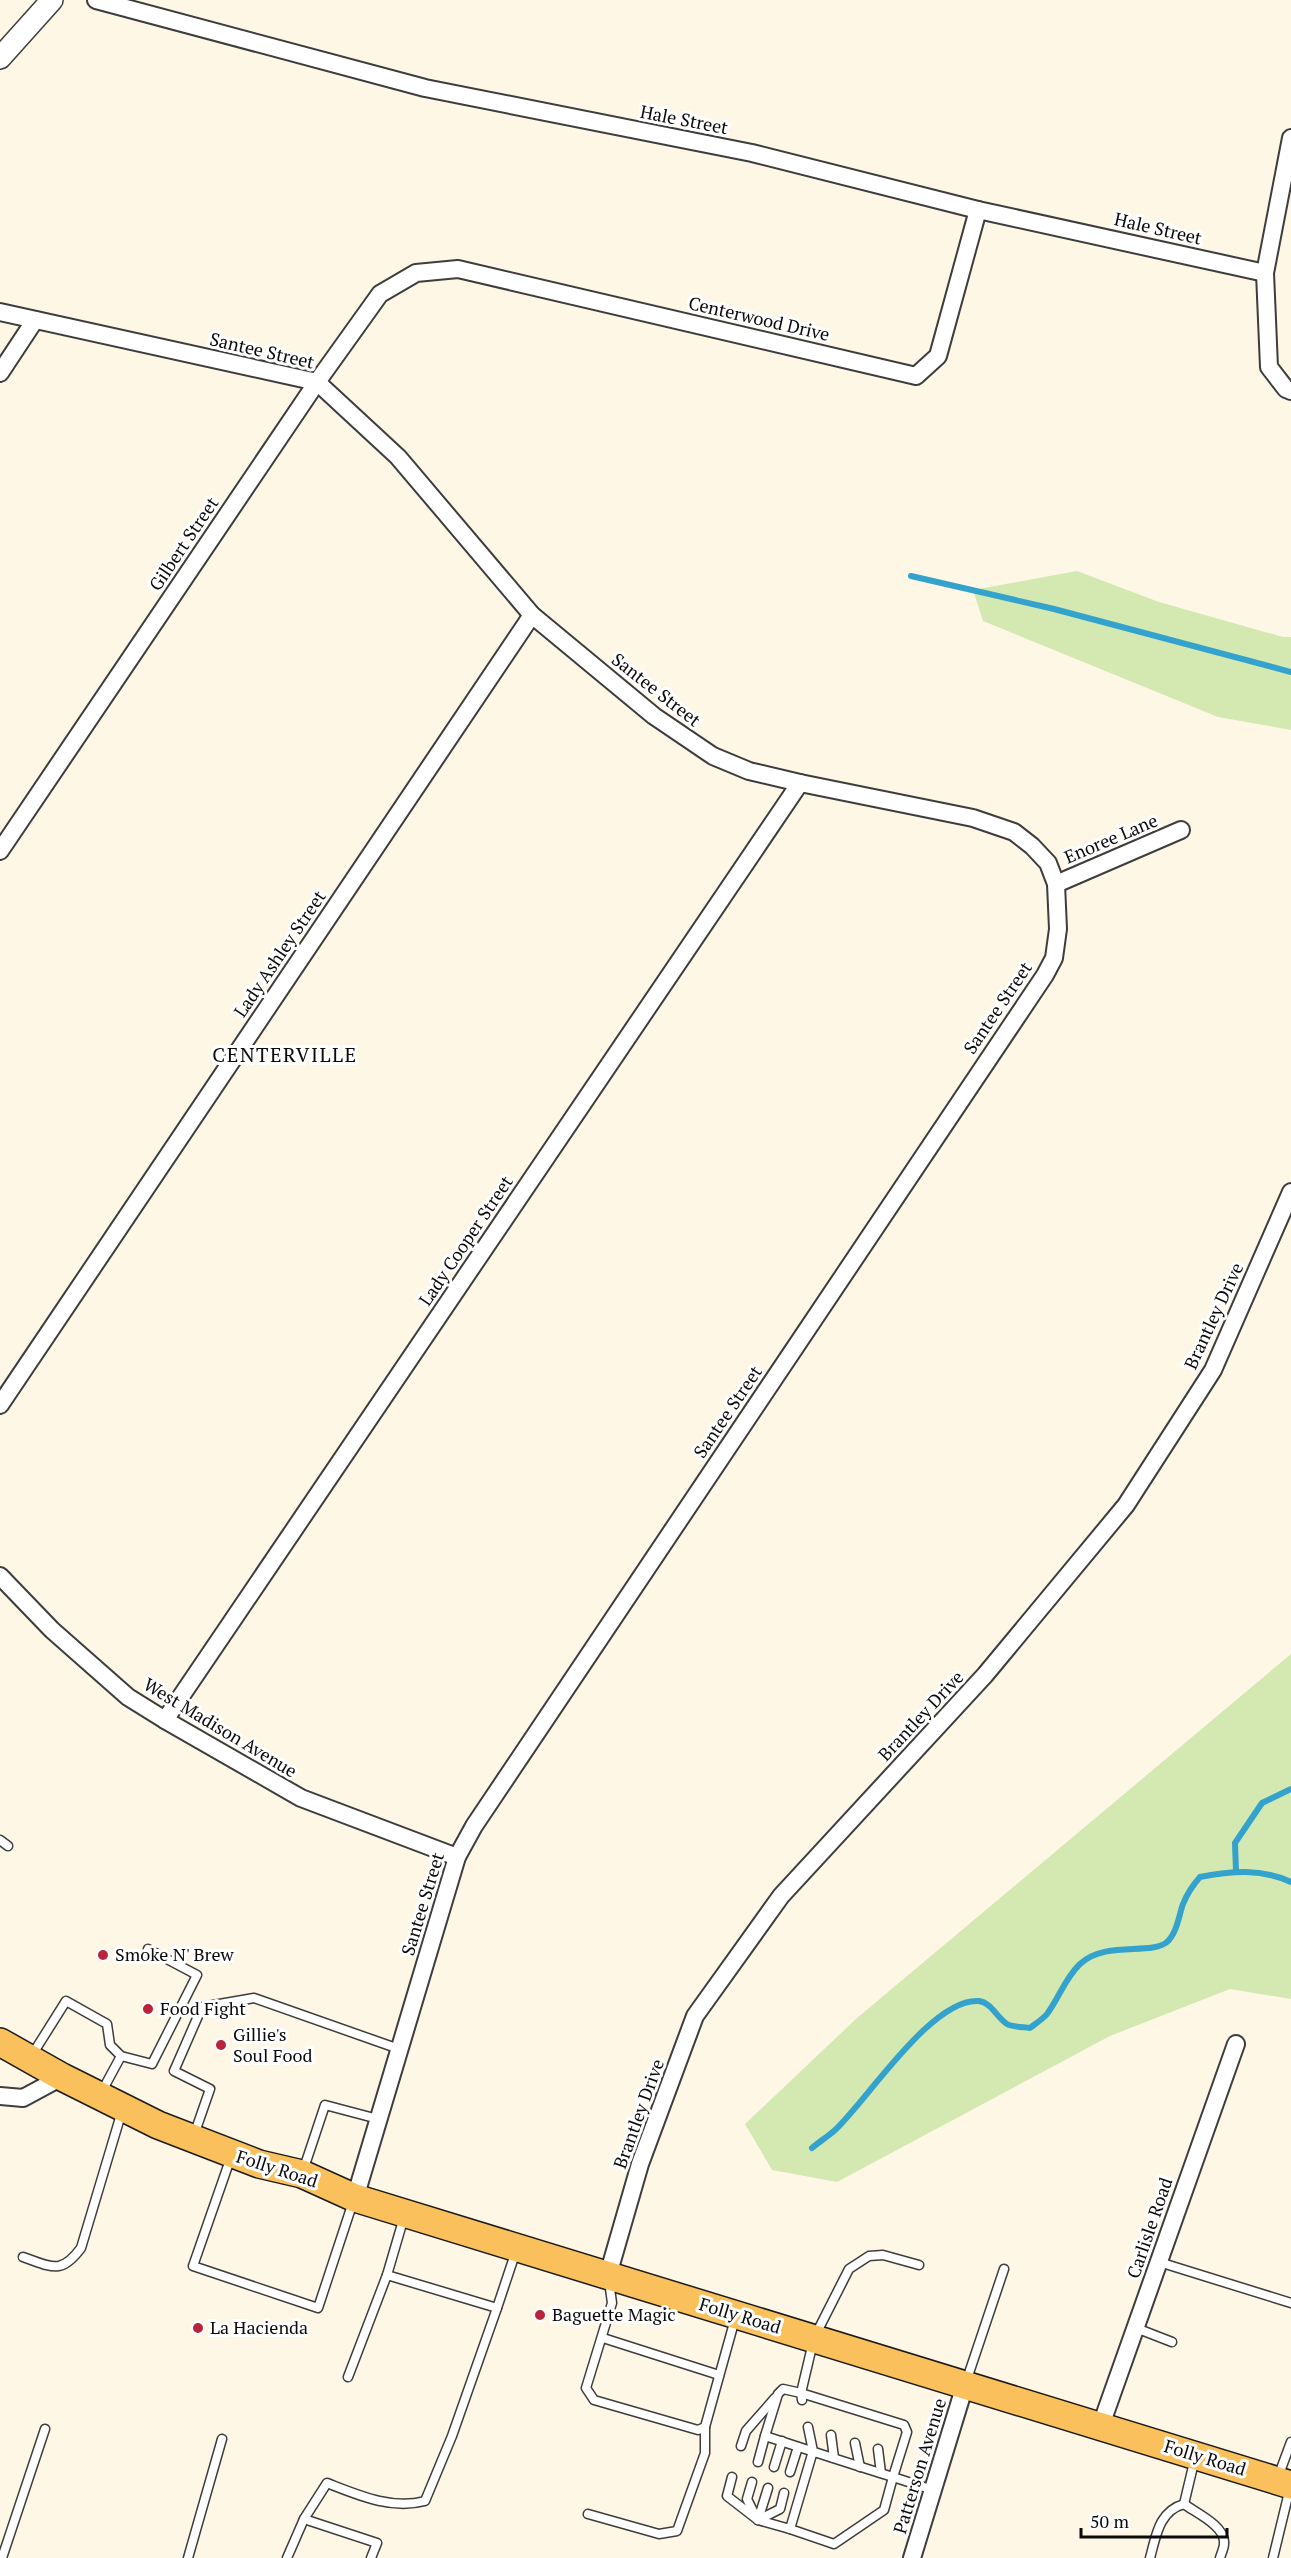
<svg xmlns="http://www.w3.org/2000/svg" width="1291" height="2558" viewBox="0 0 1291 2558" font-family="'PT Serif',serif">
<style>
.green{fill:#d4e8b2}
.lines{fill:none;stroke-linecap:round;stroke-linejoin:round}
.stream{stroke:#33a2cd;stroke-width:6}
.service-casing{stroke:#3d3d3d;stroke-width:11}
.minor-casing{stroke:#3d3d3d;stroke-width:20}
.tertiary-casing{stroke:#3d3d3d;stroke-width:24}
.primary-casing{stroke:#1b1b1b;stroke-width:30}
.service{stroke:#fff;stroke-width:8}
.minor{stroke:#fff;stroke-width:16}
.tertiary{stroke:#fff;stroke-width:21}
.primary{stroke:#f9c05c;stroke-width:27}
.poi-dot{fill:#b9233c;stroke:#fff;stroke-width:2}
.labels{text-anchor:middle;stroke-width:6;stroke-linejoin:round;paint-order:stroke}
.street-label{font-size:18px;fill:#0a0a0a;stroke:#fff}
.poi-label{font-size:18px;fill:#0a0a0a;stroke:#fff;text-anchor:start}
.neighbourhood-label{font-size:20px;letter-spacing:1.5px;fill:#0a0a0a;stroke:#fff}
</style>
<rect width="100%" height="100%" fill="#fff7e6"/>
<g class="green">
<polygon points="1077,571 1159,602 1283,637 1291,637 1291,730 1218,717 983,621 973,590"/>
<polygon points="1291,1654 1291,1999 1230,1989 1110,2036 837,2182 772,2170 745,2124 857,2018"/>
</g>
<g class="lines">
<g class="stream">
<polyline points="911,576 1054,609 1291,672"/>
<polyline points="1236,1871 1235,1843 1262,1803 1291,1789"/>
<path d="M 812,2148 C 819,2142 827,2137 834,2131 C 866,2102 932,1997 979,2001 C 992,2003 997,2018 1007,2024 C 1012,2027 1023,2027 1030,2028 C 1035,2024 1043,2019 1047,2014 C 1059,1998 1065,1978 1080,1964 C 1106,1940 1150,1956 1167,1942 C 1177,1933 1179,1915 1183,1904 C 1187,1894 1193,1885 1200,1877 C 1231,1871 1261,1868 1291,1882"/>
</g>
<g class="service-casing">
<g id="service">
<polyline points="0,1840 8,1846"/>
<polyline points="32,2055 66,2001 107,2024 110,2045 121,2056 152,2064 197,1975 148,1949"/>
<polyline points="101,2093 121,2056"/>
<polyline points="194,2135 210,2089 174,2071 202,2007 254,1998 399,2049"/>
<polyline points="231,2157 193,2266 318,2308 353,2202"/>
<polyline points="303,2171 325,2105 378,2119"/>
<polyline points="404,2217 387,2275 497,2308 516,2251"/>
<path d="M 23,2257 C 52,2267 61,2275 81,2248 L 122,2111"/>
<polyline points="1159,2262 1291,2303"/>
<polyline points="919,2265 883,2255 869,2256 849,2269 814,2338 801,2393 904,2425 907,2432 893,2477 933,2490"/>
<polyline points="609,2281 612,2303 586,2388 594,2400 698,2430 705,2427 735,2319"/>
<polyline points="1136,2328 1172,2342"/>
<polyline points="603,2338 719,2375"/>
<polyline points="348,2377 387,2275"/>
<polyline points="966,2382 1004,2269"/>
<path d="M 802,2400 L 801,2393 L 783,2389 L 778,2394 L 765,2436 C 808,2450 851,2464 893,2477 L 884,2510 L 834,2544 L 790,2529 L 813,2451 L 808,2427"/>
<polyline points="831,2435 834,2458"/>
<polyline points="855,2443 860,2467"/>
<polyline points="741,2446 746,2431 775,2398"/>
<polyline points="878,2449 881,2473"/>
<polyline points="758,2462 765,2436"/>
<polyline points="774,2467 782,2441"/>
<polyline points="790,2472 798,2447"/>
<polyline points="732,2477 727,2496 758,2520"/>
<polyline points="1278,2477 1291,2442"/>
<polyline points="752,2482 747,2499 755,2515"/>
<polyline points="768,2488 758,2520 790,2529"/>
<path d="M 1184,2504 C 1196,2513 1226,2526 1224,2544 C 1224,2548 1221,2554 1220,2558"/>
<polyline points="1184,2504 1195,2458"/>
<polyline points="588,2514 659,2534 677,2531 705,2453 705,2427"/>
<polyline points="304,2519 377,2543 371,2558"/>
<polyline points="758,2520 780,2509 784,2493"/>
<polyline points="2,2558 45,2429"/>
<polyline points="188,2558 222,2439"/>
<path d="M 287,2558 L 304,2519 L 327,2483 C 358,2495 391,2510 425,2501 L 452,2436 L 497,2308"/>
<path d="M 1150,2558 C 1156,2536 1159,2511 1184,2504"/>
<polyline points="1273,2558 1290,2488"/>
</g>
</g>
<g class="minor-casing">
<g id="minor">
<polyline points="96,0 425,88 752,153 978,210 1265,273"/>
<polyline points="1291,138 1265,273 1269,367 1286,389 1291,391"/>
<polyline points="0,312 317,382 398,457 532,615 654,716 713,756 749,771 800,783 973,818 1014,832 1032,846 1048,863 1056,884 1058,929 1054,958 1045,975 474,1826 457,1857 355,2198"/>
<polyline points="0,373 35,320"/>
<polyline points="0,851 317,382 380,294 416,273 458,269 916,376 938,356 978,210"/>
<polyline points="1056,884 1181,830"/>
<polyline points="0,1405 532,615"/>
<polyline points="0,1576 52,1630 128,1697 165,1720 301,1798 457,1857"/>
<polyline points="165,1720 800,783"/>
<polyline points="0,2096 23,2098 62,2077"/>
<polyline points="608,2275 640,2164 695,2016 781,1896 985,1675 1126,1505 1213,1370 1291,1192"/>
<polyline points="1101,2425 1236,2044"/>
<polyline points="912,2558 965,2385"/>
</g>
</g>
<g class="tertiary-casing">
<polyline id="tertiary" points="0,58 52,0"/>
</g>
<g class="primary-casing">
<polyline id="primary" points="0,2042 62,2077 158,2125 259,2164 302,2174 355,2198 1291,2485"/>
</g>
<use href="#service" class="service"/>
<use href="#minor" class="minor"/>
<use href="#tertiary" class="tertiary"/>
<use href="#primary" class="primary"/>
</g>
<g class="poi-dot">
<circle cx="103" cy="1955" r="6"/>
<circle cx="148" cy="2009" r="6"/>
<circle cx="221" cy="2045" r="6"/>
<circle cx="540" cy="2315" r="6"/>
<circle cx="198" cy="2328" r="6"/>
</g>
<g class="labels">
<g class="street-label">
<text transform="translate(684 120) rotate(11)" y="6">Hale Street</text>
<text transform="translate(1158 229) rotate(13)" y="6">Hale Street</text>
<text transform="translate(759 319) rotate(13)" y="6">Centerwood Drive</text>
<text transform="translate(262 351) rotate(13)" y="6">Santee Street</text>
<text transform="translate(184 544) rotate(-56)" y="6">Gilbert Street</text>
<text transform="translate(656 690) rotate(38)" y="6">Santee Street</text>
<text transform="translate(1111 839) rotate(-23)" y="6">Enoree Lane</text>
<text transform="translate(280 954) rotate(-56)" y="6">Lady Ashley Street</text>
<text transform="translate(998 1008) rotate(-56)" y="6">Santee Street</text>
<text transform="translate(466 1241) rotate(-56)" y="6">Lady Cooper Street</text>
<text transform="translate(1214 1316) rotate(-65)" y="6">Brantley Drive</text>
<text transform="translate(728 1412) rotate(-56)" y="6">Santee Street</text>
<text transform="translate(921 1716) rotate(-47)" y="6">Brantley Drive</text>
<text transform="translate(220 1728) rotate(31)" y="6">West Madison Avenue</text>
<text transform="translate(423 1904) rotate(-73)" y="6">Santee Street</text>
<text transform="translate(639 2114) rotate(-70)" y="6">Brantley Drive</text>
<text transform="translate(277 2169) rotate(18)" y="6">Folly Road</text>
<text transform="translate(1150 2228) rotate(-71)" y="6">Carlisle Road</text>
<text transform="translate(740 2316) rotate(17)" y="6">Folly Road</text>
<text transform="translate(1205 2458) rotate(17)" y="6">Folly Road</text>
<text transform="translate(920 2466) rotate(-73)" y="6">Patterson Avenue</text>
</g>
<g class="poi-label">
<text x="115" y="1961">Smoke N' Brew</text>
<text x="160" y="2015">Food Fight</text>
<text x="233" y="2041">Gillie's<tspan x="233" dy="21">Soul Food</tspan></text>
<text x="552" y="2321">Baguette Magic</text>
<text x="210" y="2334">La Hacienda</text>
</g>
<g class="neighbourhood-label">
<text x="285" y="1062">CENTERVILLE</text>
</g>
</g>
<path d="M1081 2528v9h146v-9" fill="none" stroke="#0a0a0a" stroke-width="3"/>
<text x="1090" y="2528" font-size="18" fill="#0a0a0a" stroke="#ffffff" stroke-width="4.5" paint-order="stroke">50 m</text>
</svg>
